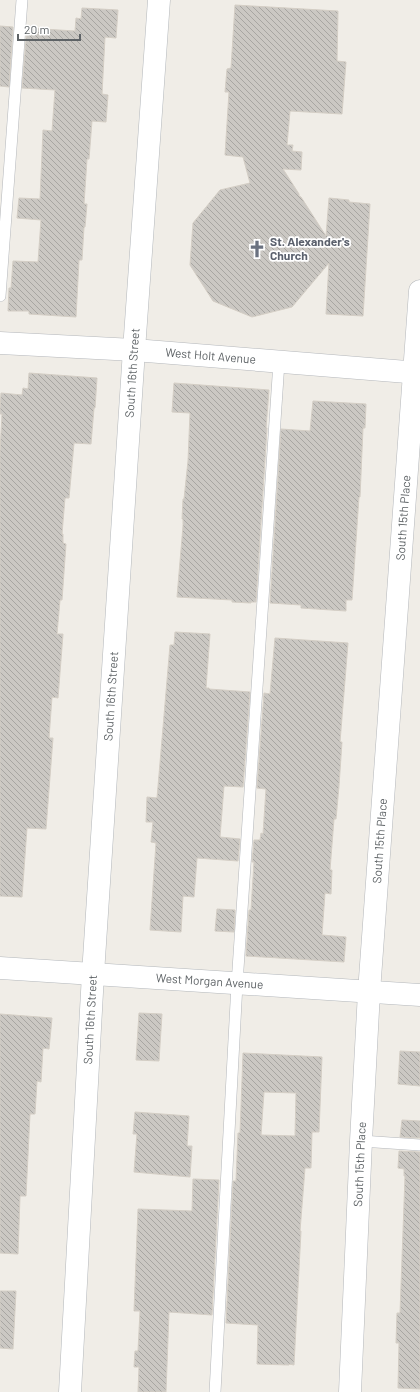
<svg xmlns="http://www.w3.org/2000/svg" width="420" height="1392" viewBox="0 0 420 1392" font-family="Barlow,sans-serif">
<style>
.building{fill:url(#building-back-hatch);stroke:#d4cec5;fill-rule:evenodd}
.lines{fill:none;stroke-linecap:round;stroke-linejoin:round}
.lane-casing{stroke:#b4b7bb;stroke-width:12}
.street-casing{stroke:#b4b7bb;stroke-width:23}
.secondary-casing{stroke:#b3b7bb;stroke-width:23}
.lane{stroke:#fff;stroke-width:11}
.street{stroke:#fff;stroke-width:22}
.secondary{stroke:#fff;stroke-width:22}
.labels{text-anchor:middle;stroke-width:3.5;stroke-linejoin:round;paint-order:stroke}
.worship-label{font-size:12px;font-weight:bold;fill:#5b616d;stroke:#fff;text-anchor:start}
.street-label{font-size:12px;fill:#5e6366;stroke:#fff}
</style>
<defs>
<pattern id="building-back-hatch" width="6" height="6" patternUnits="userSpaceOnUse"><rect width="6" height="6" fill="#cbc8c3"/><path d="M-1 5l2 2M0 0l6 6M5-1l2 2" fill="none" stroke="#a8a6a2"/></pattern>
</defs>
<rect width="100%" height="100%" fill="#f0ede7"/>
<g class="building">
<polygon points="235,5 338,11 337,61 346,62 342,114 290,111 287,145 293,145 292,151 302,152 301,170 283,169 299,194 299,196 301,197 326,236 329,198 349,200 349,202 370,204 363,316 326,314 329,263 292,307 252,317 213,301 190,265 193,223 220,190 250,183 243,157 225,155 229,92 225,92 227,69 231,68"/>
<polygon points="82,8 118,10 116,38 105,37 102,94 108,95 106,122 92,121 89,159 87,159 84,204 87,204 85,227 84,227 82,260 79,260 76,317 29,314 29,311 8,311 9,288 11,288 13,261 38,262 41,220 17,218 19,198 40,199 43,130 52,131 55,90 22,88 27,28 75,31 76,18 81,19"/>
<polygon points="0,26 13,27 9,87 0,86"/>
<polygon points="29,373 97,378 95,408 94,408 91,444 74,443 69,498 65,498 62,534 63,534 63,543 66,544 62,600 60,600 57,634 63,634 58,698 52,697 49,738 53,738 46,829 27,828 22,897 0,896 0,452 2,414 0,414 0,409 1,393 22,395 23,388 28,389"/>
<polygon points="174,383 269,390 266,428 267,428 256,602 251,602 251,603 232,602 232,600 177,597 183,526 183,519 182,519 183,499 184,499 188,461 190,413 172,412"/>
<polygon points="313,401 366,404 365,428 363,428 360,497 359,497 352,600 346,600 346,611 301,608 301,605 270,603 281,429 310,431"/>
<polygon points="175,632 210,634 206,688 209,688 209,689 250,692 243,787 224,786 220,837 240,839 238,861 197,858 194,897 183,896 181,932 150,930 156,843 151,842 153,822 146,822 147,797 157,798 170,645 174,645"/>
<polygon points="275,638 348,643 340,742 342,742 339,786 336,819 334,819 330,870 332,870 331,894 325,893 322,935 346,937 344,962 246,956 249,910 251,910 254,862 252,862 254,840 260,840 261,833 263,834 266,789 257,788 264,693 270,694"/>
<polygon points="217,909 235,910 234,932 215,931"/>
<polygon points="139,1013 162,1014 159,1061 136,1060"/>
<polygon points="0,1014 52,1018 49,1049 43,1048 41,1082 37,1081 35,1114 30,1114 26,1196 20,1196 18,1254 0,1253"/>
<polygon points="400,1051 420,1052 420,1086 398,1084"/>
<path d="M 243,1053 L 322,1057 L 319,1132 L 312,1132 L 311,1168 L 305,1168 L 300,1231 L 301,1231 L 294,1365 L 289,1364 L 289,1365 L 257,1364 L 258,1325 L 226,1323 L 233,1181 L 236,1181 L 238,1133 L 240,1133 ZM 264,1092 L 296,1093 L 295,1136 L 261,1135 Z"/>
<polygon points="135,1112 189,1116 187,1146 192,1146 190,1177 134,1172 137,1134 133,1134"/>
<polygon points="402,1120 420,1121 420,1138 400,1137"/>
<polygon points="399,1151 420,1152 420,1389 398,1388 399,1343 396,1343 397,1313 400,1313 405,1176 404,1176 404,1169 398,1168"/>
<polygon points="193,1179 219,1180 212,1315 169,1312 166,1392 138,1392 139,1367 134,1367 135,1351 138,1351 140,1311 134,1311 138,1209 192,1211"/>
<polygon points="0,1291 16,1291 13,1349 0,1348"/>
</g>
<g class="lines">
<g class="lane-casing">
<g id="lane">
<polyline points="0,296 22,0"/>
<polyline points="361,1141 420,1145"/>
<polyline points="215,1392 237,984 279,362"/>
</g>
</g>
<g class="street-casing">
<g id="street">
<path id="s1" d="M 0,343 L 134,350 L 420,373"/>
<path id="s2" d="M 350,1392 L 361,1141 L 369,992 L 420,291"/>
</g>
</g>
<g class="secondary-casing">
<g id="secondary">
<path id="s3" d="M 0,968 L 420,995"/>
<path id="s4" d="M 70,1392 L 93,974 L 134,350 L 159,0"/>
</g>
</g>
<use href="#lane" class="lane"/>
<use href="#street" class="street"/>
<use href="#secondary" class="secondary"/>
</g>
<defs>
<g id="church-bare" transform="scale(1.38)"><path d="M-1.2-6h2.4v3.5h3.3v2.4h-3.3V6h-2.4V-.1h-3.3v-2.4h3.3Z" fill="#6b7280" stroke="#fff" stroke-width="2.5" paint-order="stroke"/></g>
</defs>
<g fill-rule="evenodd">
<use href="#church-bare" x="257" y="249"/>
</g>
<g class="labels">
<g class="worship-label">
<text x="270" y="246">St. Alexander's<tspan x="270" dy="14">Church</tspan></text>
</g>
<g class="street-label">
<text dy="4" stroke="none"><textPath href="#s1" startOffset="211">West Holt Avenue</textPath></text>
<text dy="4" stroke="none"><textPath href="#s4" startOffset="1021">South 16th Street</textPath></text>
<text dy="4" stroke="none"><textPath href="#s2" startOffset="876">South 15th Place</textPath></text>
<text dy="4" stroke="none"><textPath href="#s4" startOffset="697">South 16th Street</textPath></text>
<text dy="4" stroke="none"><textPath href="#s2" startOffset="552">South 15th Place</textPath></text>
<text dy="4" stroke="none"><textPath href="#s3" startOffset="210">West Morgan Avenue</textPath></text>
<text dy="4" stroke="none"><textPath href="#s4" startOffset="373">South 16th Street</textPath></text>
<text dy="4" stroke="none"><textPath href="#s2" startOffset="228">South 15th Place</textPath></text>
</g>
</g>
<path d="M18 34v6h62v-6" fill="none" stroke="#5e6366" stroke-width="2"/>
<text x="24" y="34" font-size="12" fill="#5e6366" stroke="#ffffff" stroke-width="3" paint-order="stroke">20 m</text>
</svg>
